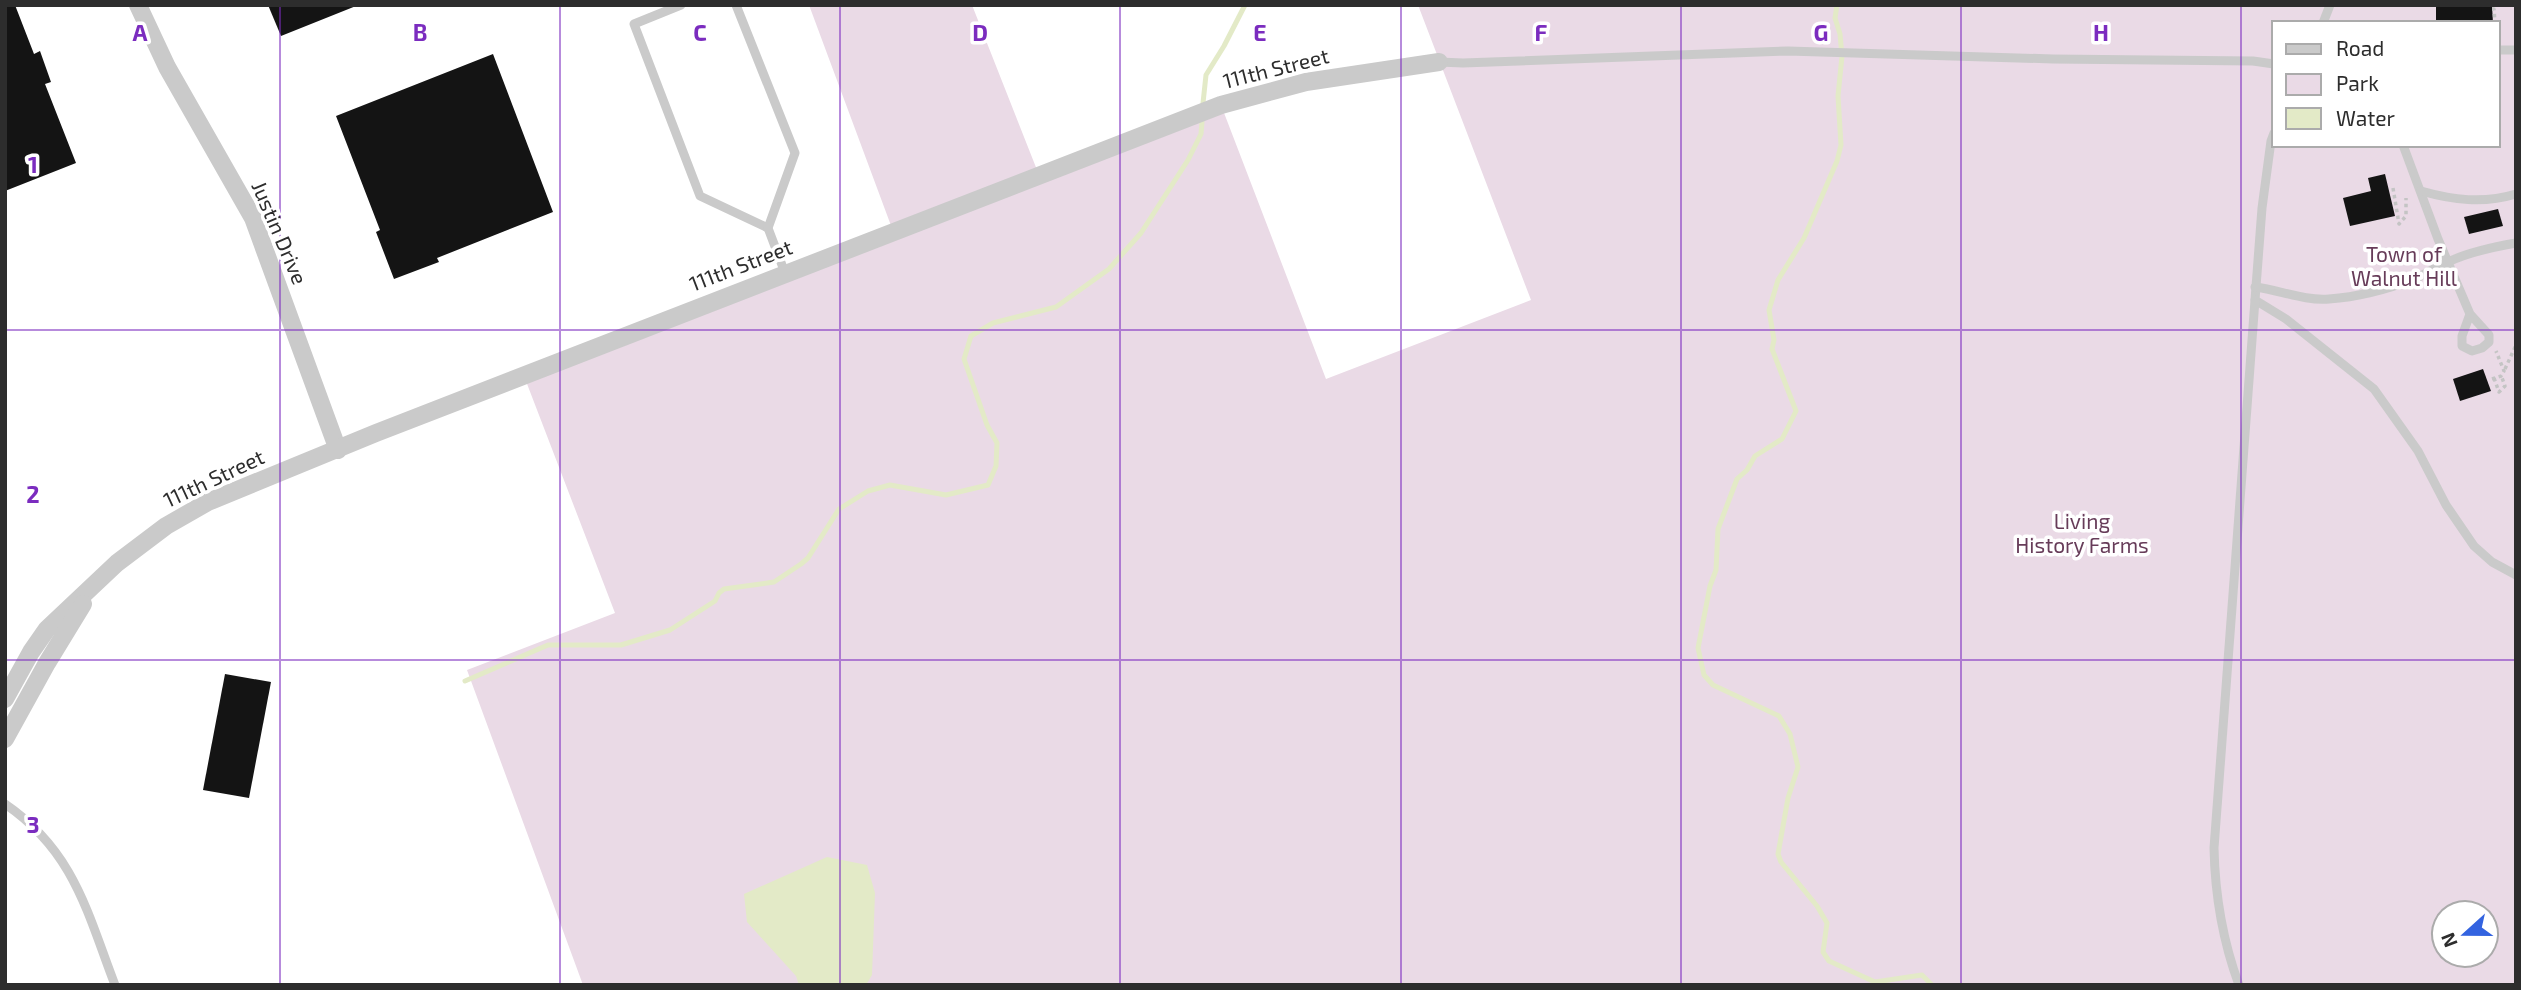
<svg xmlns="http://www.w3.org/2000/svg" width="2521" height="990" viewBox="0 0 2521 990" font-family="'Exo 2',sans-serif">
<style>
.green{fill:#eadae6;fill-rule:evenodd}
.water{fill:#e3eac7}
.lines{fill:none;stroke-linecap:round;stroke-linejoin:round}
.stream{stroke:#e3eac7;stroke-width:5}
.building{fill:#141414}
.path{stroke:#c4c4c4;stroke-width:3.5;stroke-dasharray:3.5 3.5;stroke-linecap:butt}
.lane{stroke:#cacaca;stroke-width:9}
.street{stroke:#cacaca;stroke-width:18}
.grid{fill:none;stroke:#7b2cbf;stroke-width:2;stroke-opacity:0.55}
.labels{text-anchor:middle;stroke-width:7;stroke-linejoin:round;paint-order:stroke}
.street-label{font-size:21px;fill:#2d2d2d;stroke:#fff}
.park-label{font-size:21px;fill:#673c59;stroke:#fff}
.grid-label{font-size:23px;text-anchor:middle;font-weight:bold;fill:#7b2cbf;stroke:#fff;stroke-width:7;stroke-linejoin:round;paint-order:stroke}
</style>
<rect width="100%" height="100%" fill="#fff"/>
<path class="green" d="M 809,5 L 972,5 L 1039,175 L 1221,105 L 1326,379 L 1531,300 L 1418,5 L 2516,5 L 2516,985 L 583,985 L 467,670 L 615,613 L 524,376 L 893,231 ZM 2274,23 L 2498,23 L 2498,145 L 2274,145 ZM 2444,913 L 2486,913 L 2486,955 L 2444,955 Z"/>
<polygon class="water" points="827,857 867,865 875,893 872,975 866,985 799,985 796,976 747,922 744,894"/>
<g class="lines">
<g class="stream">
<polyline points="1837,5 1835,18 1840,34 1842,56 1838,96 1841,145 1837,161 1804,238 1778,280 1769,310 1774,340 1772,349 1796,411 1782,439 1755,456 1747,470 1737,479 1718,529 1716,570 1710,586 1698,648 1704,675 1713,685 1779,716 1790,734 1798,767 1788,798 1778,854 1781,862 1817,906 1827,923 1823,952 1829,961 1875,982 1922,975 1932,985"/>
<polyline points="1203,103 1206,75 1224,46 1245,5"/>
<polyline points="465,681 548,645 621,645 670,630 715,601 719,593 724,589 774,582 801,564 808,558 839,509 868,491 890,485 946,495 988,485 996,466 997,443 987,425 964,359 971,336 993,323 1056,307 1109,269 1141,233 1188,160 1201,134 1202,122"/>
</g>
</g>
<g class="building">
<polygon points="5,5 15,5 34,54 40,51 51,82 45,84 76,163 5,191"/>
<polygon points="268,5 356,5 356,6 281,36"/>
<polygon points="2436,5 2492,5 2493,23 2436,23"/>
<polygon points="493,54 553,212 437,258 439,262 394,279 376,232 380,230 336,116"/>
<polygon points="2385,174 2395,216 2350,226 2343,198 2371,191 2368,178"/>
<polygon points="2498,209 2503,226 2469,234 2464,217"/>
<polygon points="2483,369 2491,391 2460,401 2453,379"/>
<polygon points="225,674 271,682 249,798 203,790"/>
</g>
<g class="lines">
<g class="path">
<polyline points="2492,9 2494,9 2495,23"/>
<polyline points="2393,188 2399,224 2406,216 2406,198"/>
<polyline points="2505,369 2516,345"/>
<polyline points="2494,378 2499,392 2505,386 2501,375"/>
<polyline points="2492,379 2501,376 2504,371 2496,351"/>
</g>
<g class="lane">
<polyline points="681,5 634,24 700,196 768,228"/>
<polyline points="736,5 795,153 768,228 785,273"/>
<polyline points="2323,23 2330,5"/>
<polyline points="2498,50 2516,50"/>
<polyline points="1439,62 1463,63 1788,51 2053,59 2253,61 2274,64"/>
<polyline points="2274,133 2271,141 2262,208 2255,300 2286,319 2374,389 2418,451 2446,505 2474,546 2492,562 2516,575"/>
<polyline points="2403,145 2438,239 2470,314 2489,335 2489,342 2482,348 2472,351 2462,346 2462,336 2470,314"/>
<path d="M 2421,191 C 2453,200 2483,204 2516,194"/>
<path d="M 2255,287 C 2280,290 2304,301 2329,299 C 2357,297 2388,289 2414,279 C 2426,274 2436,267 2448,262 C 2469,252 2493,247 2516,243"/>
<path d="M 5,804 C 74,851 87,912 115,985"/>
<path d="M 2239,985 C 2222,939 2215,896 2214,848 L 2255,300"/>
</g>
<g class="street">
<polyline points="138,5 167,67 253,218 338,450"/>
<polyline points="5,699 31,652 47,629 117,563 166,526 208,502 376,433 1221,105 1306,82 1439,62"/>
<polyline points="5,739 47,663 83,604"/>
</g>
</g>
<path class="grid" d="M 280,5 L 280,985M 560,5 L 560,985M 840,5 L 840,985M 1120,5 L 1120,985M 1401,5 L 1401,985M 1681,5 L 1681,985M 1961,5 L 1961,985M 2241,5 L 2241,985M 5,330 L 2516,330M 5,660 L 2516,660"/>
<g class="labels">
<g class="street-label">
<text transform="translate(1276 69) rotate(-14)" y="7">111th Street</text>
<text transform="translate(279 233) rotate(67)" y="7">Justin Drive</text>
<text transform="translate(741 266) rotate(-21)" y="7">111th Street</text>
<text transform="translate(214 479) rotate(-25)" y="7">111th Street</text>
</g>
<g class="park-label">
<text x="2404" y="262">Town of<tspan x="2404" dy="24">Walnut Hill</tspan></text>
<text x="2082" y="529">Living<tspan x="2082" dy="24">History Farms</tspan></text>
</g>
</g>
<g class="grid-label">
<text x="140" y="41">A</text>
<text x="420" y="41">B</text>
<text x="700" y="41">C</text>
<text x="980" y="41">D</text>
<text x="1260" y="41">E</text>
<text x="1541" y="41">F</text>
<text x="1821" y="41">G</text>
<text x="2101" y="41">H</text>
<text x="33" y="173">1</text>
<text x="33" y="503">2</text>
<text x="33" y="833">3</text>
</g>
<rect width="2521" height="990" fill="none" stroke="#2d2d2d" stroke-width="14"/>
<rect x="2272" y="21" width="228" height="126" fill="#ffffff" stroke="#ababab" stroke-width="2"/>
<rect x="2286" y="44" width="35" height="10" fill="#cacaca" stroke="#ababab" stroke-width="2"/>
<text x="2336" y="56" font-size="21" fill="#2d2d2d">Road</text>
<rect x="2286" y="74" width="35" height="21" fill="#eadae6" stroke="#ababab" stroke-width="2"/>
<text x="2336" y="91" font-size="21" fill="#2d2d2d">Park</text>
<rect x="2286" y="108" width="35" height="21" fill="#e3eac7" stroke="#ababab" stroke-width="2"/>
<text x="2336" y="126" font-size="21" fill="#2d2d2d">Water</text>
<g transform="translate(2465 934) rotate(249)"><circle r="33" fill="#ffffff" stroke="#ababab" stroke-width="2"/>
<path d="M0-5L12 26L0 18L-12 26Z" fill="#3363e0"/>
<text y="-10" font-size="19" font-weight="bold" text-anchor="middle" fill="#2d2d2d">N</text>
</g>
</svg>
